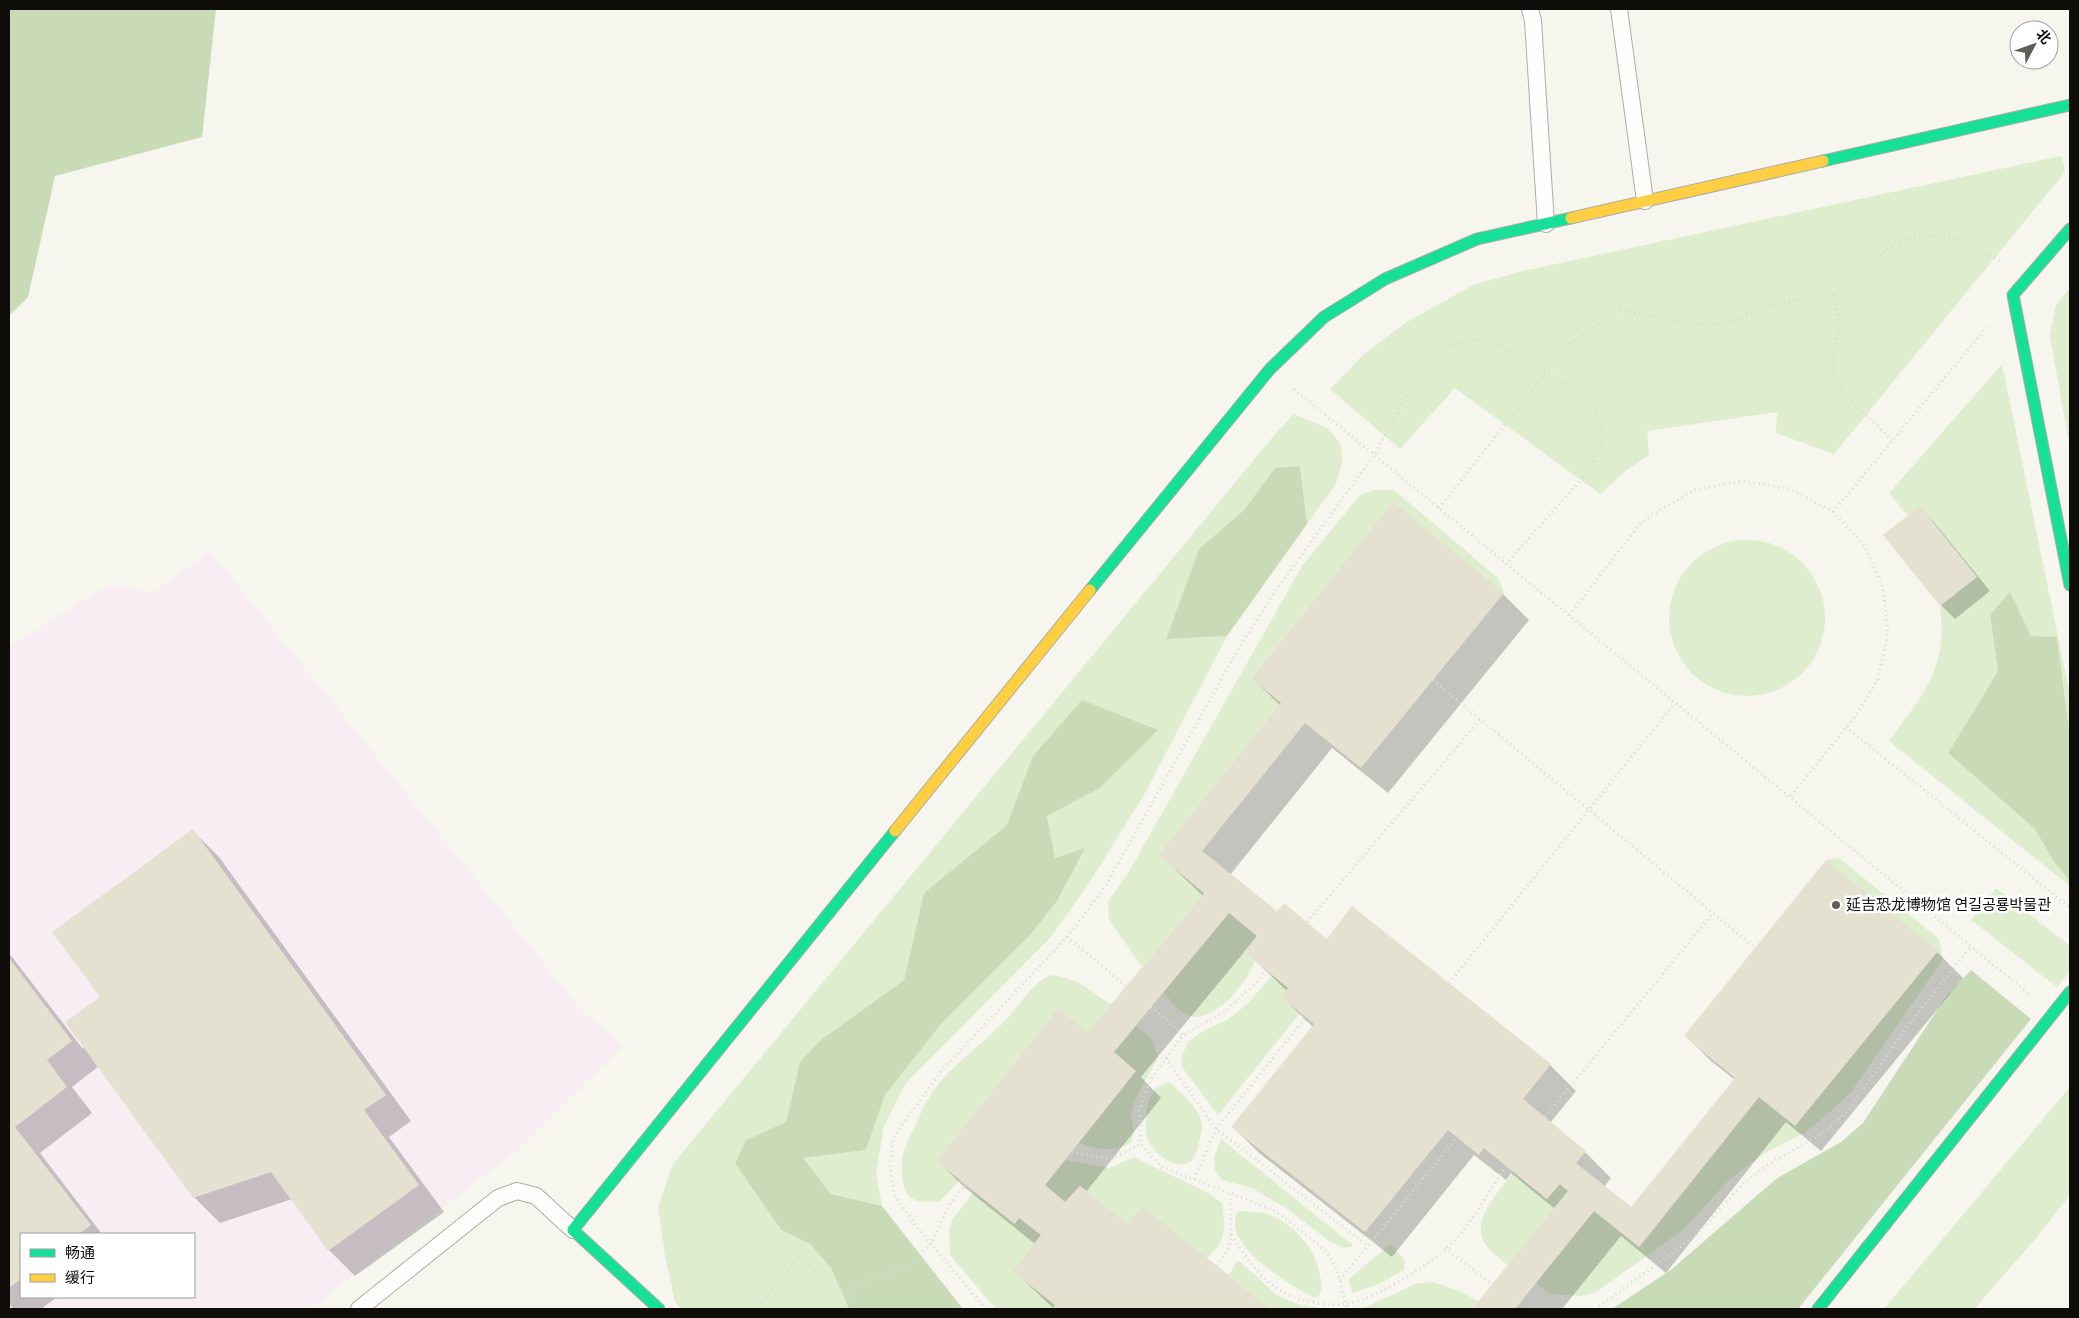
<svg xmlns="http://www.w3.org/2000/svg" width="2079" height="1318" viewBox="0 0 2079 1318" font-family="'Archivo Narrow','Noto Sans SC','Noto Sans KR',sans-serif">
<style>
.commercial{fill:#f7edf3;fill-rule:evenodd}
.green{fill:#deedce}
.forest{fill:#c9dab7}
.shadow{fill:#0003}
.building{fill:#e5e1d1}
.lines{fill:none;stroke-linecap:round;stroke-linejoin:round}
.lane-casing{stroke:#aeada8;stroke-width:18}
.fast-casing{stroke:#aeada8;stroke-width:13}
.slow-casing{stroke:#aeada8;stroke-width:13}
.path{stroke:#d9d9d7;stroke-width:3;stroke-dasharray:1 4;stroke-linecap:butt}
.lane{stroke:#fefefc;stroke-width:16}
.fast{stroke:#16e098;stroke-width:11}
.slow{stroke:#ffcf43;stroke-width:11}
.poi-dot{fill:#5f5e59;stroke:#fff;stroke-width:2}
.labels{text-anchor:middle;stroke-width:5;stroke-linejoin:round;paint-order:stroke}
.poi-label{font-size:15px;fill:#0e0d09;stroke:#fff;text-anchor:start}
</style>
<rect width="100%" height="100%" fill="#f6f5ee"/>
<path class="commercial" d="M 210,551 L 583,1012 L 623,1046 L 518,1150 L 310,1309 L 9,1309 L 9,647 L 108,585 L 153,593 ZM 21,1234 L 194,1234 L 194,1297 L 21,1297 Z"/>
<g class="green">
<polygon points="2061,156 2065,172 1834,454 1776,433 1777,412 1647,431 1649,455 1627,470 1600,494 1455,388 1400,449 1330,389 1364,354 1407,322 1473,285 1523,271"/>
<polygon points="2070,288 2070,448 2050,336 2056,305"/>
<path d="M 2002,364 L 2070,695 L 2070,738 L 2057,637 L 2031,636 L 2010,592 L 1990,615 L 1998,671 L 1948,753 L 2035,829 L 2054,862 L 2070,881 L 2070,886 L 1889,741 C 1911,711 1938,680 1941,641 C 1942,630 1941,618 1940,606 L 1977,577 L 1920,506 L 1908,516 L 1889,493 Z"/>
<polygon points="1294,414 1327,428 1341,444 1342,462 1336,484 1307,524 1300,466 1275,468 1244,510 1199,549 1166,639 1227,636 1144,795 1086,888 1050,938 906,1083 884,1126 876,1173 882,1206 831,1194 802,1158 866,1150 885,1095 941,1024 1031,934 1057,901 1084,849 1055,858 1047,816 1100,788 1157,730 1033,756 1007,825 924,893 904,980 821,1040 800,1063 786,1122 746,1140 735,1163 781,1230 810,1244 831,1268 849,1309 683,1309 675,1302 665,1256 658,1208 673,1164 1276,433"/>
<polygon points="1376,490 1394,490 1499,579 1504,593 1393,503 1251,677 1281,703 1158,855 1204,893 1142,967 1109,919 1108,901 1127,875 1302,566 1361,494"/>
<circle cx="1747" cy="618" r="78"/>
<polygon points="1839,858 1939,939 1943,959 1851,1092 1831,1111 1806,1132 1768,1151 1743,1169 1728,1181 1684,1229 1595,1293 1580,1296 1549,1294 1536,1283 1594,1211 1640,1247 1759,1097 1795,1126 1937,951 1826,860"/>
<polygon points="1996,888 2070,946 2070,971 2057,987 1971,920"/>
<path d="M 1229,913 L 1257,936 L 1244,951 L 1255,961 C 1247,982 1216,1023 1189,1016 C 1178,1012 1171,1001 1164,992 Z"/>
<path d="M 1051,975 C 1077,978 1090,990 1111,1005 L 1088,1032 L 1058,1008 L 936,1161 L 960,1180 L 940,1201 C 921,1203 906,1203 903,1181 C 899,1158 905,1146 915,1126 C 919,1117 923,1108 928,1099 C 944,1071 980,1046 1003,1023 C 1019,1007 1030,984 1051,975 Z"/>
<polygon points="1273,975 1288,988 1281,997 1300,1013 1218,1115 1182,1067 1182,1055 1189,1041 1202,1032 1227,1020 1246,1005"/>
<path d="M 1136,1026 L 1152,1039 L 1158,1058 L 1136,1097 L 1131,1117 L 1134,1132 L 1131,1143 C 1110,1152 1100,1150 1079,1143 L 1136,1071 L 1114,1052 Z"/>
<path d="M 1169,1082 C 1183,1094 1208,1115 1201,1135 C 1199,1142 1197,1155 1192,1160 C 1180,1173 1156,1155 1150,1144 C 1143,1133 1145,1102 1153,1092 C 1157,1086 1163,1085 1169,1082 Z"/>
<polygon points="2070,1087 2070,1195 2037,1237 1974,1309 1884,1309"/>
<polygon points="1221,1139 1354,1246 1343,1248 1329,1241 1289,1210 1252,1188 1222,1180 1215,1170 1214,1157"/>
<path d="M 1134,1157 L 1210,1194 L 1222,1203 C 1225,1228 1228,1240 1207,1258 L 1128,1224 L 1080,1186 L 1065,1202 L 1045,1185 L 1066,1160 L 1109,1168 Z"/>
<path d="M 1513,1172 L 1546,1199 L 1560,1184 L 1568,1191 L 1508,1265 C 1501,1259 1490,1251 1485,1244 C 1470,1219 1500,1191 1513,1172 Z"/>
<polygon points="974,1192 1014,1224 1019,1218 1041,1235 1012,1271 1055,1305 1052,1309 996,1309 950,1255 949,1230 952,1220"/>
<path d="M 1240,1211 C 1247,1212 1255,1211 1263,1213 C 1289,1219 1314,1246 1319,1271 C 1321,1281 1324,1288 1318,1297 L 1313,1297 C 1291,1285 1242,1256 1236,1230 C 1234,1225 1235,1219 1236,1214 Z"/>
<polygon points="1390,1244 1404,1259 1404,1270 1379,1284 1352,1293 1349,1279"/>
<polygon points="1238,1260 1277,1295 1297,1304 1324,1309 1271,1309 1229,1275"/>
<polygon points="1432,1282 1457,1290 1478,1301 1472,1309 1362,1309 1415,1284"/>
</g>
<g class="forest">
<polygon points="9,9 216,9 202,137 55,176 28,297 9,316"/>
<polygon points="1300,466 1307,524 1227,636 1166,639 1199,549 1244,510 1275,468"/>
<polygon points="2010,592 2031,636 2057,637 2070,738 2070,881 2054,862 2035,829 1948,753 1998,671 1990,615"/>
<polygon points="1082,700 1158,730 1100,788 1047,816 1055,858 1085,848 1057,901 1031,934 941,1024 885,1095 866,1150 803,1158 831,1194 882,1206 963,1309 849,1309 831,1268 810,1244 781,1230 735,1163 746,1140 786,1122 800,1062 821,1040 904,980 924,893 1007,825 1033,756"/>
<polygon points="1971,970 2031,1019 1798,1309 1612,1309 1672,1269 1776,1179 1841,1142 1863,1123 1945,998"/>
</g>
<g class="shadow">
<polygon points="1920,508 1933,521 1990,591 1955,619 1941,605 1885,535"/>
<polygon points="1503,594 1529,620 1388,793 1332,748 1230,875 1277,913 1550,1065 1576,1091 1550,1123 1585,1152 1611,1178 1604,1187 1631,1209 1735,1080 1711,1061 1685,1035 1937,952 1963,978 1821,1151 1786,1122 1666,1273 1621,1236 1562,1309 1473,1309 1555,1209 1511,1173 1506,1180 1474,1155 1392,1257 1259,1153 1233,1127 1313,1027 1282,997 1287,991 1245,951 1141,1077 1161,1098 1086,1192 1128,1226 1142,1208 1269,1309 1054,1309 1014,1271 1035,1244 964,1187 938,1161 1088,1034 1203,896 1160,855 1281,706 1252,678"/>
<polygon points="193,831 219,857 411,1121 389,1137 444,1212 355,1276 329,1250 292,1199 220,1223 194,1197 99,1066 72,1087 92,1113 40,1153 102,1234 21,1234 21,1297 57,1297 41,1309 14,1309 9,1304 9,953 83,1049 102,997"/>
</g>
<g class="building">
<polygon points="1393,502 1504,593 1361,768 1305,723 1202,851 1277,911 1284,903 1327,939 1352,906 1551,1064 1523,1099 1586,1151 1576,1163 1631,1207 1735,1078 1684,1036 1826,860 1938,951 1795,1126 1759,1097 1639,1247 1594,1211 1515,1309 1472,1309 1568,1191 1560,1184 1547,1199 1484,1148 1479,1155 1448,1130 1365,1232 1231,1127 1314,1024 1281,997 1288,988 1244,952 1257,936 1229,913 1114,1052 1136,1071 1045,1185 1065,1202 1080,1186 1128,1224 1142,1206 1271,1309 1052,1309 1055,1305 1012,1271 1041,1235 1019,1218 1015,1224 936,1161 1058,1008 1088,1032 1204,893 1158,855 1281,703 1251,678"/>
<polygon points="1920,506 1977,577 1940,606 1883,535"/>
<polygon points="193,829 386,1095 364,1110 419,1185 328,1251 271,1172 193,1198 65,1022 100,997 52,932"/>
<polygon points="9,958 72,1041 47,1060 67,1087 15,1127 91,1225 79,1234 21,1234 21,1279 9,1288"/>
</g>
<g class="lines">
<g class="lane-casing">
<g id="lane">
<polyline points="1530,9 1533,21 1546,224"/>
<polyline points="1619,9 1645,201"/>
<polyline points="359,1309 498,1198 517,1191 536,1196 573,1230"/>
</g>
</g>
<g class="fast-casing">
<g id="fast">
<polyline points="1823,161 2070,105"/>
<polyline points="2070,229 2013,295 2070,585"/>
<polyline points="1090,590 1270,369 1324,317 1385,279 1477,239 1571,218"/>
<polyline points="659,1309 573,1230 895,831"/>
<polyline points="1818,1309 2070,992"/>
</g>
</g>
<g class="slow-casing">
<g id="slow">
<polyline points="1571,218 1823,161"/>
<polyline points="895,831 1090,590"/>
</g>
</g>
<g class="path">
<polyline points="1835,294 1840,326 1832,352 1833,372 1844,394 1892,440"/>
<polyline points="1294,389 2030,995"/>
<polyline points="1439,508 1569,344 1619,310 1692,323 1723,324 1780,303 1835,294 1895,243 1926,235 1954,238 2000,261"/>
<polyline points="1833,512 1987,327"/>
<polyline points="1569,615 1640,524 1652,515 1694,490 1742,481 1790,489 1833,512 1864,545 1883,588 1888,633 1878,679 1854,718 1790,797"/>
<polyline points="1433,680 1755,948"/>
<polyline points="1846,727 2070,908"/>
<polyline points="1307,922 1480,720"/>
<polyline points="1067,937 1126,986"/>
<polyline points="1267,970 1253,986 1224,1012 1183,1035 1151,1079 1139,1111 1141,1144 1162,1167 1274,1210 1301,1231 1327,1252 1337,1270 1347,1309"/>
<polyline points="1449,983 1675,703"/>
<polyline points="1151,1007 1183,1035"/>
<polyline points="1166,1058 1216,1129 1368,1246"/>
<polyline points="1545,1117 1713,913"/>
<polyline points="1072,1152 1111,1159 1141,1144"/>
<polyline points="1194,1179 1216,1129 1306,1017"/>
<path d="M 1231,1235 C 1246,1256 1260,1280 1284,1293 C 1298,1300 1331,1308 1347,1304 C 1377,1298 1433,1264 1454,1241 C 1474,1219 1489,1191 1506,1166"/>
<polyline points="1445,1248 1492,1284"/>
<polyline points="1217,1266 1228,1250 1231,1235 1231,1193"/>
<polyline points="1340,1280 1457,1137"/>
<polyline points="843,1291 905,1267 931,1244 948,1207 965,1185"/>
<polyline points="1518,1305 1523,1309"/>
<polyline points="756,1309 798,1259 843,1291 853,1309"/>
<polyline points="986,1309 917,1227 894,1194 890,1167 893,1138 942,1070 1067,937 1105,887 1241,644 1277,589 1374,455 1407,395 1431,363 1450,347 1467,340 1488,339 1582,393 1594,407 1604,437 1591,465 1579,482 1506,564"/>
<polyline points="1595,1309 1693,1238 1745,1182 1774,1161 1823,1133 1848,1111 1903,1032 1971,946"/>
</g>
<use href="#lane" class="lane"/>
<use href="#fast" class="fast"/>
<use href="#slow" class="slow"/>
</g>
<circle class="poi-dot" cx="1836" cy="905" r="5"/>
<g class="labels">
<g class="poi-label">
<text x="1846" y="910">延吉恐龙博物馆 연길공룡박물관</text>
</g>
</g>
<rect width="2079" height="1318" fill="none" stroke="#0e0d09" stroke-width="20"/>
<rect x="20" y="1233" width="175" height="65" fill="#ffffff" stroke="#9f9e9d"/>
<rect x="30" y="1249" width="25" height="8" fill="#16e098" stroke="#9f9e9d"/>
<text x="65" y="1258" font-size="15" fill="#0e0d09">畅通</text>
<rect x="30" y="1274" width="25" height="8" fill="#ffcf43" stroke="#9f9e9d"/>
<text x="65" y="1283" font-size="15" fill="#0e0d09">缓行</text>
<g transform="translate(2034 45) rotate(49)"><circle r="24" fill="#ffffff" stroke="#9f9e9d"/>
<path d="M0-4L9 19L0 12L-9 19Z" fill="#5f5e59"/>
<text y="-8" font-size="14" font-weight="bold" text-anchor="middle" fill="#0e0d09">北</text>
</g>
</svg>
